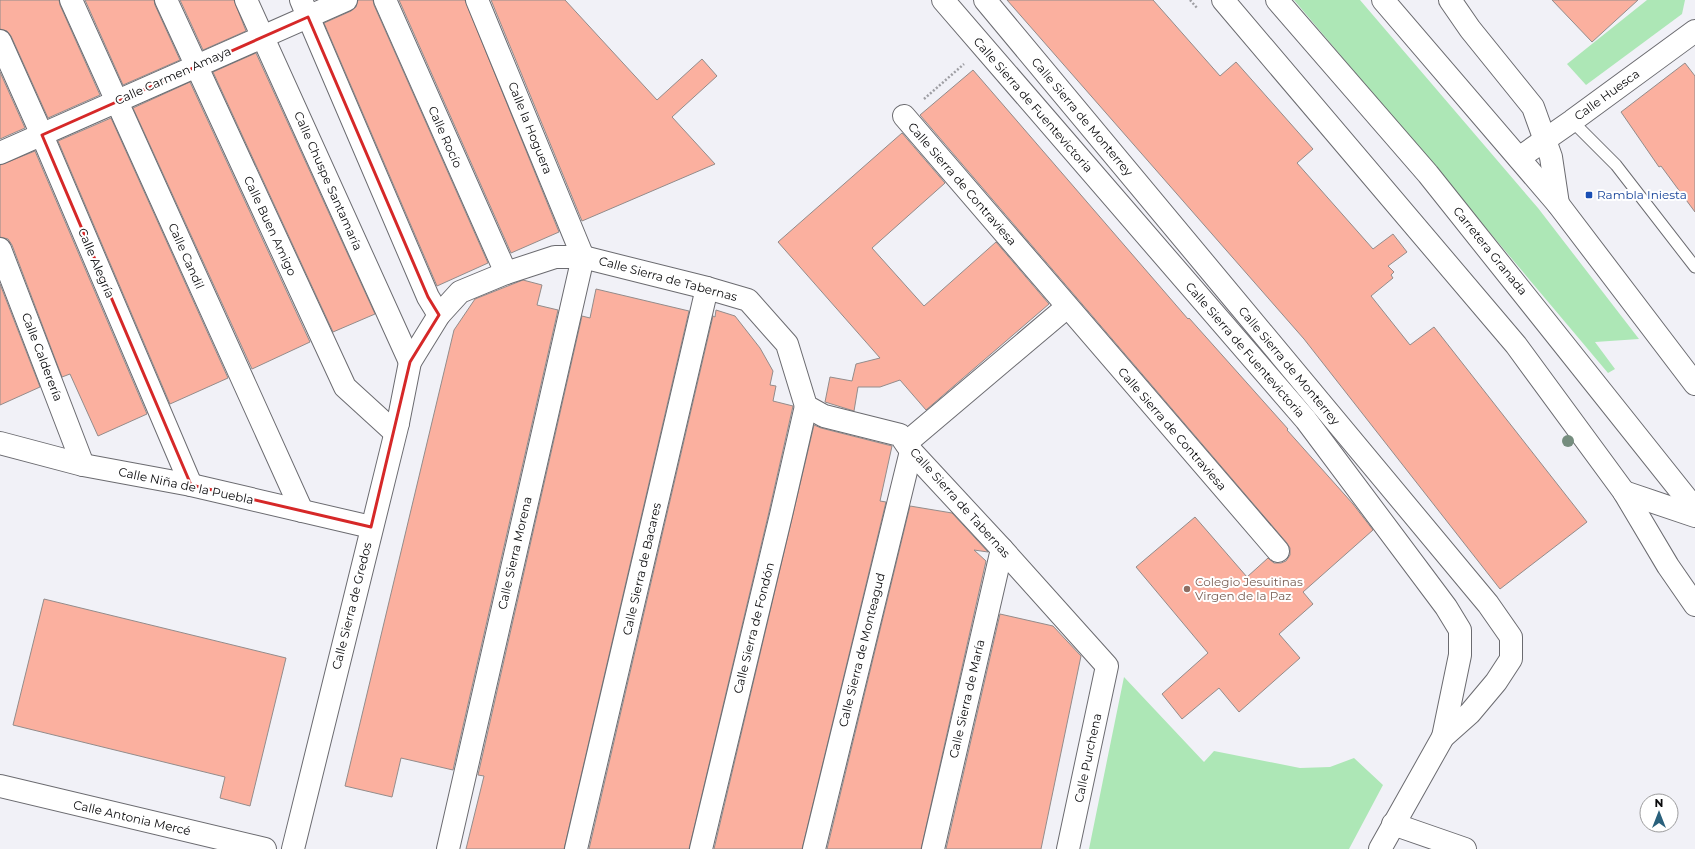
<svg xmlns="http://www.w3.org/2000/svg" width="1695" height="849" viewBox="0 0 1695 849" font-family="Montserrat,sans-serif">
<style>
.green{fill:#ade7b6}
.building{fill:#fbb09f;stroke:#938c8b}
.lines{fill:none;stroke-linecap:round;stroke-linejoin:round}
.lane-casing{stroke:#6b6b70;stroke-width:13}
.street-casing{stroke:#6b6b70;stroke-width:24}
.secondary-casing{stroke:#6b6b70;stroke-width:24}
.primary-casing{stroke:#6b6b70;stroke-width:24}
.path{stroke:#9e9ea3;stroke-width:2.5;stroke-dasharray:2 2;stroke-linecap:butt}
.lane{stroke:#fff;stroke-width:11}
.street{stroke:#fff;stroke-width:22}
.secondary{stroke:#fff;stroke-width:22}
.primary{stroke:#fff;stroke-width:22}
.tree{fill:#758d7e}
.marked{fill:none;stroke:#d62828;stroke-width:3;stroke-linejoin:round}
.transit-dot{fill:#1a4fb4;stroke:#fff;stroke-width:1.5}
.education-dot{fill:#8d6e63;stroke:#fff;stroke-width:1.5}
.labels{text-anchor:middle;stroke-width:4;stroke-linejoin:round;paint-order:stroke}
.street-label{font-size:12px;fill:#0b0b0d;stroke:#fff}
.transit-label{font-size:12px;fill:#164399;stroke:#fff;text-anchor:start}
.education-label{font-size:12px;fill:#785e54;stroke:#fff;text-anchor:start}
</style>
<rect width="100%" height="100%" fill="#f1f1f7"/>
<g class="green">
<polygon points="1294,0 1360,0 1538,208 1639,339 1595,342 1615,369 1608,373"/>
<polygon points="1647,0 1685,0 1682,14 1586,85 1567,64"/>
<polygon points="1124,677 1204,762 1214,751 1300,768 1330,767 1354,758 1383,785 1349,849 1089,849"/>
</g>
<g class="building">
<polygon points="0,0 59,0 60,5 100,95 48,118 11,36 7,31 0,29"/>
<polygon points="85,0 154,0 155,5 180,60 123,85"/>
<polygon points="180,0 234,0 246,31 203,50"/>
<polygon points="358,0 373,0 374,5 488,263 437,286 324,23 351,11 356,7"/>
<polygon points="399,0 465,0 559,232 511,253"/>
<polygon points="491,0 565,0 657,100 702,59 717,76 672,117 715,164 582,221"/>
<polygon points="1007,0 1153,0 1220,76 1236,62 1313,149 1297,163 1373,249 1393,234 1407,252 1388,266 1394,272 1391,275 1393,278 1371,296 1410,345 1434,327 1587,522 1500,589 1304,339"/>
<polygon points="1552,0 1638,0 1592,42"/>
<polygon points="256,53 375,314 333,332 213,72"/>
<polygon points="1685,63 1695,76 1695,212 1661,166 1659,167 1621,112"/>
<polygon points="973,70 1188,319 1189,318 1288,429 1287,430 1353,504 1373,530 1303,592 1313,604 1279,634 1300,658 1239,712 1219,688 1182,719 1162,694 1208,653 1136,567 1195,517 1247,577 1268,558 1274,563 1281,563 1286,561 1290,555 1290,548 1287,543 920,115"/>
<polygon points="0,72 25,128 0,139"/>
<polygon points="190,82 310,342 252,369 133,108"/>
<polygon points="111,118 228,378 170,404 58,141"/>
<polygon points="902,133 945,183 872,248 924,306 996,242 1049,304 926,410 900,380 880,387 858,387 854,411 825,402 830,377 852,381 856,364 880,358 778,242"/>
<polygon points="35,151 147,414 98,436 70,374 62,377 12,245 8,239 0,237 0,165"/>
<polygon points="523,280 542,285 537,305 558,310 453,770 401,758 392,797 345,786 454,330 475,299"/>
<polygon points="0,284 40,387 0,405"/>
<polygon points="596,289 689,311 564,849 466,849 484,776 478,775 582,316 590,318"/>
<polygon points="716,310 735,316 760,348 773,371 770,385 776,386 773,401 793,406 769,512 689,849 589,849 713,316 715,317"/>
<polygon points="814,425 821,428 892,446 880,501 886,502 802,849 714,849"/>
<polygon points="910,506 952,513 988,552 974,550 986,561 921,849 827,849"/>
<polygon points="44,599 286,658 250,806 220,798 225,777 13,725"/>
<polygon points="1000,614 1053,626 1081,656 1041,849 946,849"/>
</g>
<g class="lines">
<g class="lane-casing">
<polyline id="lane" points="1572,121 1616,165 1695,267"/>
</g>
<g class="street-casing">
<g id="street">
<polyline points="71,0 302,511"/>
<polyline points="166,0 345,387 391,429 398,423"/>
<polyline points="385,0 506,273"/>
<polyline points="1223,0 1516,345 1624,492 1668,566 1695,605"/>
<polyline points="0,41 42,135 191,485"/>
<polyline points="904,116 1278,551"/>
<polyline points="0,153 346,0"/>
<polyline points="0,249 83,465"/>
<polyline points="906,443 1067,307"/>
<polyline points="0,786 265,849"/>
<polyline points="1393,824 1465,849"/>
<polyline points="448,849 583,257 477,0"/>
<polyline points="576,849 707,288"/>
<polyline points="933,849 1002,549"/>
</g>
</g>
<g class="secondary-casing">
<g id="secondary">
<polyline points="246,0 410,362"/>
<polyline points="301,0 428,297 439,315"/>
<polyline points="943,0 1306,420 1446,607 1460,630 1460,655 1443,737"/>
<polyline points="985,0 1488,604 1511,637 1511,659 1496,682 1470,713 1443,737 1380,849"/>
<polyline points="1450,0 1470,29 1533,107 1551,157 1558,204"/>
<polyline points="1519,158 1572,121 1695,31"/>
<polyline points="0,443 83,465 191,485 371,527"/>
<polyline points="293,849 398,423 410,362 439,315 460,292 506,273 555,257 583,257 707,288 748,300 787,344 806,406 824,416 900,435 911,451 1002,549 1107,666 1068,849"/>
<polyline points="701,849 781,515 806,406"/>
<polyline points="814,849 911,451"/>
</g>
</g>
<g class="primary-casing">
<g id="primary">
<polyline points="1277,0 1428,174 1695,509"/>
<polyline points="1383,0 1558,204 1695,384"/>
<polyline points="1624,492 1695,516"/>
</g>
</g>
<g class="path">
<polyline points="1190,0 1198,9"/>
<polyline points="924,99 964,64"/>
</g>
<use href="#lane" class="lane"/>
<use href="#street" class="street"/>
<use href="#secondary" class="secondary"/>
<use href="#primary" class="primary"/>
</g>
<circle class="tree" cx="1568" cy="441" r="6"/>
<path class="marked" d="M 308,17 L 428,297 L 439,315 L 410,362 L 371,527 L 191,485 L 42,135 Z"/>
<rect class="transit-dot" x="1585" y="191" width="8" height="8" rx="2"/>
<circle class="education-dot" cx="1187" cy="589" r="4"/>
<g class="labels">
<g class="street-label">
<text transform="translate(173 76) rotate(-24)" y="4">Calle Carmen Amaya</text>
<text transform="translate(1607 95) rotate(-36)" y="4">Calle Huesca</text>
<text transform="translate(1033 105) rotate(49)" y="4">Calle Sierra de Fuentevictoria</text>
<text transform="translate(1082 117) rotate(50)" y="4">Calle Sierra de Monterrey</text>
<text transform="translate(530 128) rotate(68)" y="4">Calle la Hoguera</text>
<text transform="translate(445 137) rotate(66)" y="4">Calle Rocío</text>
<text transform="translate(328 181) rotate(66)" y="4">Calle Chuspe Santamaría</text>
<text transform="translate(962 184) rotate(49)" y="4">Calle Sierra de Contraviesa</text>
<text transform="translate(270 226) rotate(65)" y="4">Calle Buen Amigo</text>
<text transform="translate(1490 251) rotate(51)" y="4">Carretera Granada</text>
<text transform="translate(186 256) rotate(66)" y="4">Calle Candil</text>
<text transform="translate(96 263) rotate(67)" y="4">Calle Alegría</text>
<text transform="translate(668 279) rotate(15)" y="4">Calle Sierra de Tabernas</text>
<text transform="translate(1245 350) rotate(49)" y="4">Calle Sierra de Fuentevictoria</text>
<text transform="translate(42 357) rotate(69)" y="4">Calle Calderería</text>
<text transform="translate(1289 366) rotate(50)" y="4">Calle Sierra de Monterrey</text>
<text transform="translate(1172 429) rotate(49)" y="4">Calle Sierra de Contraviesa</text>
<text transform="translate(186 486) rotate(12)" y="4">Calle Niña de la Puebla</text>
<text transform="translate(960 503) rotate(48)" y="4">Calle Sierra de Tabernas</text>
<text transform="translate(515 553) rotate(-77)" y="4">Calle Sierra Morena</text>
<text transform="translate(642 569) rotate(-77)" y="4">Calle Sierra de Bacares</text>
<text transform="translate(352 606) rotate(-76)" y="4">Calle Sierra de Gredos</text>
<text transform="translate(754 628) rotate(-76)" y="4">Calle Sierra de Fondón</text>
<text transform="translate(862 650) rotate(-76)" y="4">Calle Sierra de Monteagud</text>
<text transform="translate(967 699) rotate(-77)" y="4">Calle Sierra de María</text>
<text transform="translate(1088 758) rotate(-78)" y="4">Calle Purchena</text>
<text transform="translate(132 818) rotate(13)" y="4">Calle Antonia Mercé</text>
</g>
<g class="transit-label">
<text x="1597" y="199">Rambla Iniesta</text>
</g>
<g class="education-label">
<text x="1195" y="586">Colegio Jesuitinas<tspan x="1195" dy="14">Virgen de la Paz</tspan></text>
</g>
</g>
<g transform="translate(1659 813)"><circle r="19" fill="#ffffff" stroke="#9d9d9e"/>
<path d="M0-3L7 15L0 10L-7 15Z" fill="#2a617c"/>
<text y="-6" font-size="11" font-weight="bold" text-anchor="middle" fill="#0b0b0d">N</text>
</g>
</svg>
